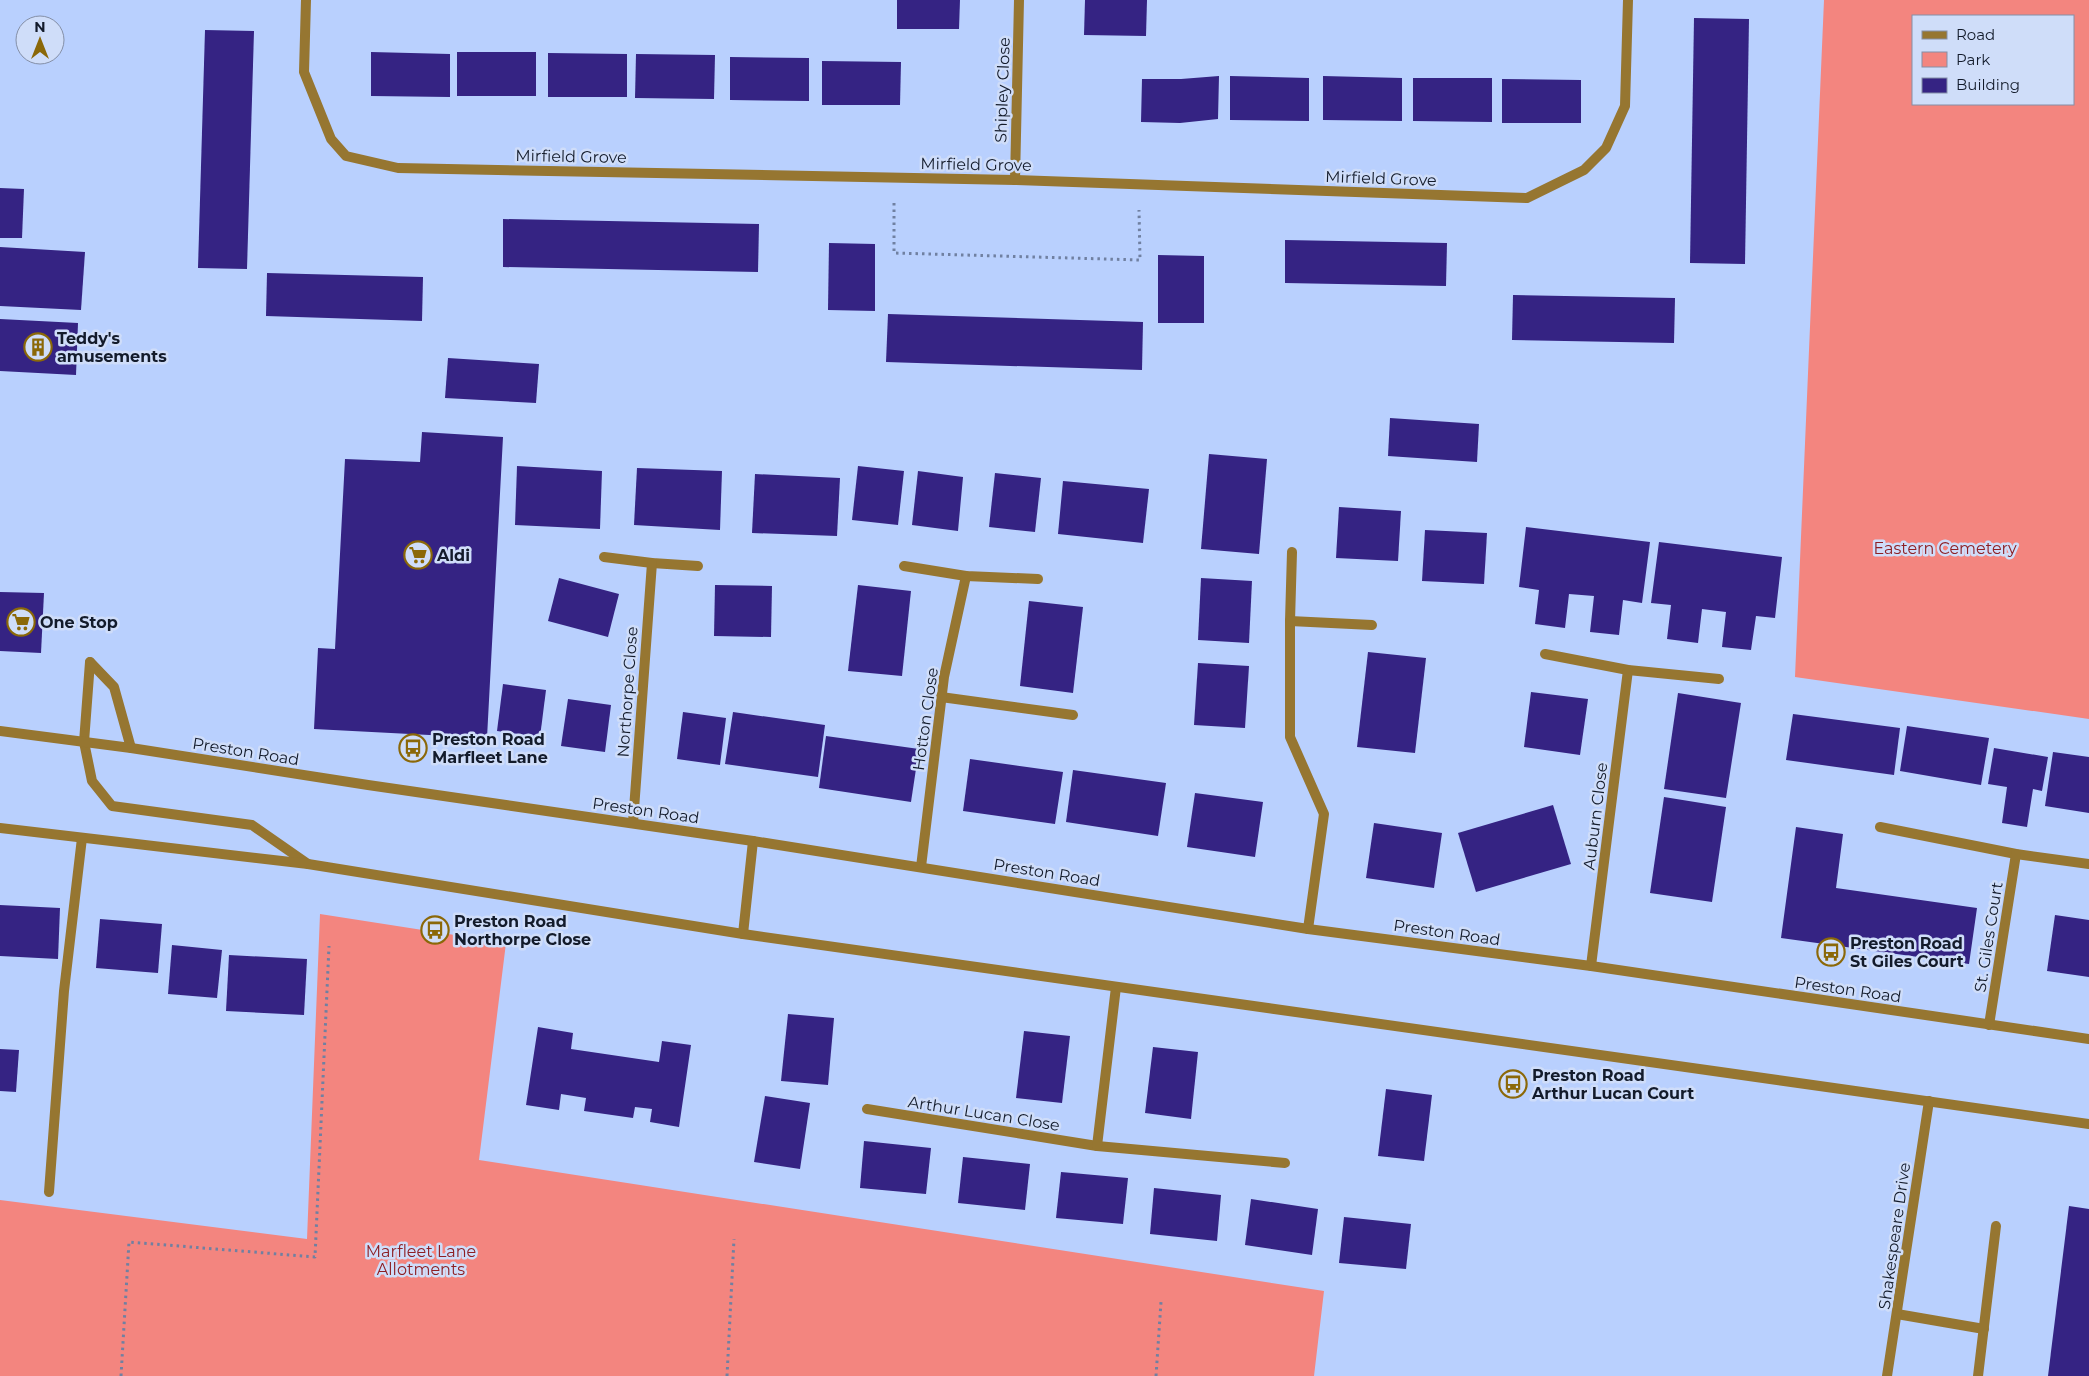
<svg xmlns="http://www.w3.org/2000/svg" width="2089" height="1376" viewBox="0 0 2089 1376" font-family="Montserrat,sans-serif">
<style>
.green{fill:#f3857f;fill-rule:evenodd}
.building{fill:#352383}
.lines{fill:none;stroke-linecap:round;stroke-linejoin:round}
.path{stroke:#7080a1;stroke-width:3;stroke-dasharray:2.5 4;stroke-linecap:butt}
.service{stroke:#967631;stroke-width:10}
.minor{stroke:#967631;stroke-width:10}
.tertiary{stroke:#967631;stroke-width:10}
.labels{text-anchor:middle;stroke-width:5;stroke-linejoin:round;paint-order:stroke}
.street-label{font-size:16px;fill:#131b2b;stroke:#cfddf9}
.poi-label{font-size:16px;font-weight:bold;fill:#131b2b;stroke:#cfddf9;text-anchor:start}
.park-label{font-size:16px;fill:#8d1f24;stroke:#cfddf9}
</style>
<rect width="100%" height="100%" fill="#b9d0fe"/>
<g class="green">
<path d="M 1824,0 L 2089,0 L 2089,719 L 1795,677 ZM 1913,16 L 2073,16 L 2073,104 L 1913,104 Z"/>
<polygon points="320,914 506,943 479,1160 1324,1291 1314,1376 0,1376 0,1200 307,1239"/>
</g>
<g class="building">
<polygon points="897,0 960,0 959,29 897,29"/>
<polygon points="1085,0 1147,0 1146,36 1084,35"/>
<polygon points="1694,18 1749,19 1745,264 1690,263"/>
<polygon points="205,30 254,31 247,269 198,268"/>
<polygon points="371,52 450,54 450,97 371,96"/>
<rect x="457" y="52" width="79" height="44"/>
<polygon points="548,53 627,54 627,97 548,97"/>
<polygon points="636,54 715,55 714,99 635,98"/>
<polygon points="730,57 809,58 809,101 730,100"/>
<polygon points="822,61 901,62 900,105 822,105"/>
<polygon points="1219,76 1218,119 1180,123 1141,122 1142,79 1181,79"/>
<polygon points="1230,76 1309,78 1309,121 1230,120"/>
<polygon points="1323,76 1402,78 1402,121 1323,120"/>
<polygon points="1413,78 1492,78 1492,122 1413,121"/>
<polygon points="1502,79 1581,80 1581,123 1502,123"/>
<polygon points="0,188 24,189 22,238 0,238"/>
<polygon points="503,219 759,224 758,272 503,267"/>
<polygon points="1285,240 1447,243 1446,286 1285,283"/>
<polygon points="829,243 875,244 875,311 828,310"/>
<polygon points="0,247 85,252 81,310 0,306"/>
<polygon points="1158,255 1204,256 1204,323 1158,323"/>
<polygon points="267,273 423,277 422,321 266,316"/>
<polygon points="1513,295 1675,298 1674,343 1512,340"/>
<polygon points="888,314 1143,322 1142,370 886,362"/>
<polygon points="0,319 78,323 76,375 0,371"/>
<polygon points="448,358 539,364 536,403 445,398"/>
<polygon points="1390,418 1479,424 1477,462 1388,456"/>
<polygon points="422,432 503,437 487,738 314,729 318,648 335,649 345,459 420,462"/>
<polygon points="1209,454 1267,459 1259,554 1201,549"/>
<polygon points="517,466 602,471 600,529 515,525"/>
<polygon points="858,466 904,471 898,525 852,520"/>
<polygon points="637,468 722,471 720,530 634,525"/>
<polygon points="918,471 963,477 958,531 912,525"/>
<polygon points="995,473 1041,478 1035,532 989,527"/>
<polygon points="755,474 840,478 837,536 752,533"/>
<polygon points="1063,481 1149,489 1143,543 1058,534"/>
<polygon points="1339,507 1401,511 1398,561 1336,558"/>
<polygon points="1526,527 1650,542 1642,603 1623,600 1619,635 1590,632 1594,596 1569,594 1565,628 1535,624 1539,590 1519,587"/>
<polygon points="1425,530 1487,533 1484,584 1422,581"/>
<polygon points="1659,542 1782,557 1775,618 1756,616 1751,650 1722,647 1726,612 1702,609 1698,643 1667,639 1671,605 1651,603"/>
<polygon points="559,578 619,594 608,637 548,621"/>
<polygon points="1201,578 1252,581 1249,643 1198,640"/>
<polygon points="715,585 772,586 771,637 714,636"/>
<polygon points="858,585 911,591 902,676 848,671"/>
<polygon points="0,592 44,593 41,653 0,651"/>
<polygon points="1029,601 1083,607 1073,693 1020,686"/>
<polygon points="1368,652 1426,658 1415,753 1357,747"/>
<polygon points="1198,663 1249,666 1245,728 1194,725"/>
<polygon points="503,684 546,690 540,737 497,731"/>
<polygon points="1531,692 1588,699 1580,755 1524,747"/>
<polygon points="1678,693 1741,703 1726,798 1664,789"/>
<polygon points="568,699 611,705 605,752 561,746"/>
<polygon points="683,712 726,718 720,765 677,759"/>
<polygon points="733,712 825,725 818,777 725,764"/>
<polygon points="1793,714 1900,728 1894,775 1786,760"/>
<polygon points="1907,726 1989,738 1981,785 1900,771"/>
<polygon points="826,736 919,749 911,802 819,788"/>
<polygon points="1994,748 2048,757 2042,791 2033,789 2027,827 2002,823 2007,787 1988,784"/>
<polygon points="2053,752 2089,757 2089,813 2045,806"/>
<polygon points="970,759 1063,772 1055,824 963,811"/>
<polygon points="1073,770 1166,783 1158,836 1066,822"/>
<polygon points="1195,793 1263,802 1255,857 1187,847"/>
<polygon points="1664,797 1726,807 1712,902 1650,893"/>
<polygon points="1553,805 1571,864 1476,892 1458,833"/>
<polygon points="1374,823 1442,833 1434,888 1366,878"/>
<polygon points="1796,827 1843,834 1836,888 1977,908 1969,964 1781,938"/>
<polygon points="0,905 60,908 58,959 0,956"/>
<polygon points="2055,915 2089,920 2089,977 2047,971"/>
<polygon points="100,919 162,924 158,973 96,968"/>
<polygon points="172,945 222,950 217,998 168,994"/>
<polygon points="229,955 307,959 304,1015 226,1011"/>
<polygon points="788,1014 834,1018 828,1085 781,1081"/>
<polygon points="538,1027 573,1033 571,1049 659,1062 662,1041 691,1045 679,1127 650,1122 652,1109 635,1107 633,1118 584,1111 586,1098 561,1094 559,1110 526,1105"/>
<polygon points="1024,1031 1070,1036 1062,1103 1016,1098"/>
<polygon points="1153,1047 1198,1052 1191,1119 1145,1113"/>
<polygon points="0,1049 19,1050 16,1092 0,1091"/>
<polygon points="1386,1089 1432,1095 1424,1161 1378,1156"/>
<polygon points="765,1096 810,1103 800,1169 754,1162"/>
<polygon points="864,1141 931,1148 926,1194 860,1188"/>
<polygon points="963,1157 1030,1164 1025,1210 958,1203"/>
<polygon points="1061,1172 1128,1178 1123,1224 1056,1218"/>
<polygon points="1154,1188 1221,1195 1217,1241 1150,1234"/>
<polygon points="1251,1199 1318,1209 1312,1255 1245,1245"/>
<polygon points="2069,1206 2089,1209 2089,1376 2048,1376"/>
<polygon points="1344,1217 1411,1224 1406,1269 1339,1263"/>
</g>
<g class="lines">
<g class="path">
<polyline points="894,203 894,253 1140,260 1139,210"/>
<polyline points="121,1376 129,1242 315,1257 329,946"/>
<polyline points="727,1376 734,1239"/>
<polyline points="1156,1376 1161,1302"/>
</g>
<g class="service">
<polyline points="90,662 84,742 92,781 112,806 252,825 308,864"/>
<polyline points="90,662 114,687 131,748"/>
<polyline points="941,697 1073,715"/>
<polyline points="743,934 753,841"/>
<polyline points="49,1192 64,991 82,838"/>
<polyline points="1897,1314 1984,1329"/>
<polyline points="1978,1376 1996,1226"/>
</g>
<g class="minor">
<polyline points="306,0 304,72 331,139 346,156 398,168 1015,180 1527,198 1584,170 1606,148 1625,106 1628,0"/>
<polyline points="1015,180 1019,0"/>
<polyline points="1292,552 1290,621 1290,737 1324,814 1308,929"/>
<polyline points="604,557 652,563 698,566"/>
<polyline points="904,566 966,576 1038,579"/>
<polyline points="1290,621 1372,625"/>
<polyline points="1545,654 1628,670 1719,679"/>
<polyline points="633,823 652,563"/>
<polyline points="1880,827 2016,854 2089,864"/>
<polyline points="921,867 944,677 966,576"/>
<polyline points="1591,966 1628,670"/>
<polyline points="1989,1025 2016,854"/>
<polyline points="867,1109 1097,1146 1285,1163"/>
<polyline points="1097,1146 1116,987"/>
<polyline points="1887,1376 1929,1101"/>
</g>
<g class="tertiary">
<polyline points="0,731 131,748 368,785 753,841 1308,929 1591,966 2089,1039"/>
<polyline points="0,828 308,864 743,934 2089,1124"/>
</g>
</g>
<defs>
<g id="building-ring" transform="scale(1.4375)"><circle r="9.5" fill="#cfddf9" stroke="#8b6808" stroke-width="1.5"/><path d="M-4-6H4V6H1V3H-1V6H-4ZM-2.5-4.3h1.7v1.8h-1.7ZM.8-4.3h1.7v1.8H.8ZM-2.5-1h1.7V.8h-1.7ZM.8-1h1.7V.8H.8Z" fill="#8b6808"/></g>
<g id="supermarket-ring" transform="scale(1.4375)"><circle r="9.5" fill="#cfddf9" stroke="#8b6808" stroke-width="1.5"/><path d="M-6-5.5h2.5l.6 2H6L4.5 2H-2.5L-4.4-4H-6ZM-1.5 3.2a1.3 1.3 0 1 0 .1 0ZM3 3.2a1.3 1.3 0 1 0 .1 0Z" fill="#8b6808"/></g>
<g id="bus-ring" transform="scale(1.4375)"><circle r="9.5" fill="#cfddf9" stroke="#8b6808" stroke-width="1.5"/><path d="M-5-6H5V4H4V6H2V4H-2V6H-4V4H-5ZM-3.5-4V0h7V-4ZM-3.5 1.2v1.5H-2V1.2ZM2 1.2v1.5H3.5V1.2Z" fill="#8b6808"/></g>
</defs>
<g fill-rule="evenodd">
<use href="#building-ring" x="38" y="347"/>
<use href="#supermarket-ring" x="418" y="555"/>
<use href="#supermarket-ring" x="21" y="622"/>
<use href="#bus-ring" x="413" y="748"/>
<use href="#bus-ring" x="435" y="930"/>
<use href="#bus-ring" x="1831" y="952"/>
<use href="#bus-ring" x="1513" y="1084"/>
</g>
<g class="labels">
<g class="street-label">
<text transform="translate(1002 90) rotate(-88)" y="6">Shipley Close</text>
<text transform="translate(571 156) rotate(1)" y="6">Mirfield Grove</text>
<text transform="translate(976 164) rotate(1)" y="6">Mirfield Grove</text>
<text transform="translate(1381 178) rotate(2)" y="6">Mirfield Grove</text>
<text transform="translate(627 692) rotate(-86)" y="6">Northorpe Close</text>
<text transform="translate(925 719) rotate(-82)" y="6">Hotton Close</text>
<text transform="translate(246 751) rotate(9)" y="6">Preston Road</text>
<text transform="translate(646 810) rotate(8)" y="6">Preston Road</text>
<text transform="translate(1595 816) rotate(-83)" y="6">Auburn Close</text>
<text transform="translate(1047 872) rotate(9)" y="6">Preston Road</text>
<text transform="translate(1447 932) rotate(8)" y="6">Preston Road</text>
<text transform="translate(1988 937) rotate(-81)" y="6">St. Giles Court</text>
<text transform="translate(1848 989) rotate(8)" y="6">Preston Road</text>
<text transform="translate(984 1113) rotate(9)" y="6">Arthur Lucan Close</text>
<text transform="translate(1894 1236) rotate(-82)" y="6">Shakespeare Drive</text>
</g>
<g class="poi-label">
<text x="57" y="344">Teddy's<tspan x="57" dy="18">amusements</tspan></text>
<text x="437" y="561">Aldi</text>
<text x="40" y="628">One Stop</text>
<text x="432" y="745">Preston Road<tspan x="432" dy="18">Marfleet Lane</tspan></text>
<text x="454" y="927">Preston Road<tspan x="454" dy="18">Northorpe Close</tspan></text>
<text x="1850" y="949">Preston Road<tspan x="1850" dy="18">St Giles Court</tspan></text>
<text x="1532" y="1081">Preston Road<tspan x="1532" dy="18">Arthur Lucan Court</tspan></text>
</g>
<g class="park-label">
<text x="1945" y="554">Eastern Cemetery</text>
<text x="421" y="1257">Marfleet Lane<tspan x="421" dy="18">Allotments</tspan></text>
</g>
</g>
<rect x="1912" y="15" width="162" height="90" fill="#cfddf9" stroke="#848fa7"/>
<rect x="1922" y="31" width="25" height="8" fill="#967631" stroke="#848fa7"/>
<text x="1956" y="40" font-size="15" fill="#131b2b">Road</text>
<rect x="1922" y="52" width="25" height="15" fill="#f3857f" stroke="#848fa7"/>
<text x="1956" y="65" font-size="15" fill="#131b2b">Park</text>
<rect x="1922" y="78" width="25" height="15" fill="#352383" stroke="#848fa7"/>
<text x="1956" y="90" font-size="15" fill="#131b2b">Building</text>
<g transform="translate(40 40)"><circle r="24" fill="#cfddf9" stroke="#848fa7"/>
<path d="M0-4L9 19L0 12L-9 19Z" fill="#8b6808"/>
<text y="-8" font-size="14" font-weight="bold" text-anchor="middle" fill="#131b2b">N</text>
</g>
</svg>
